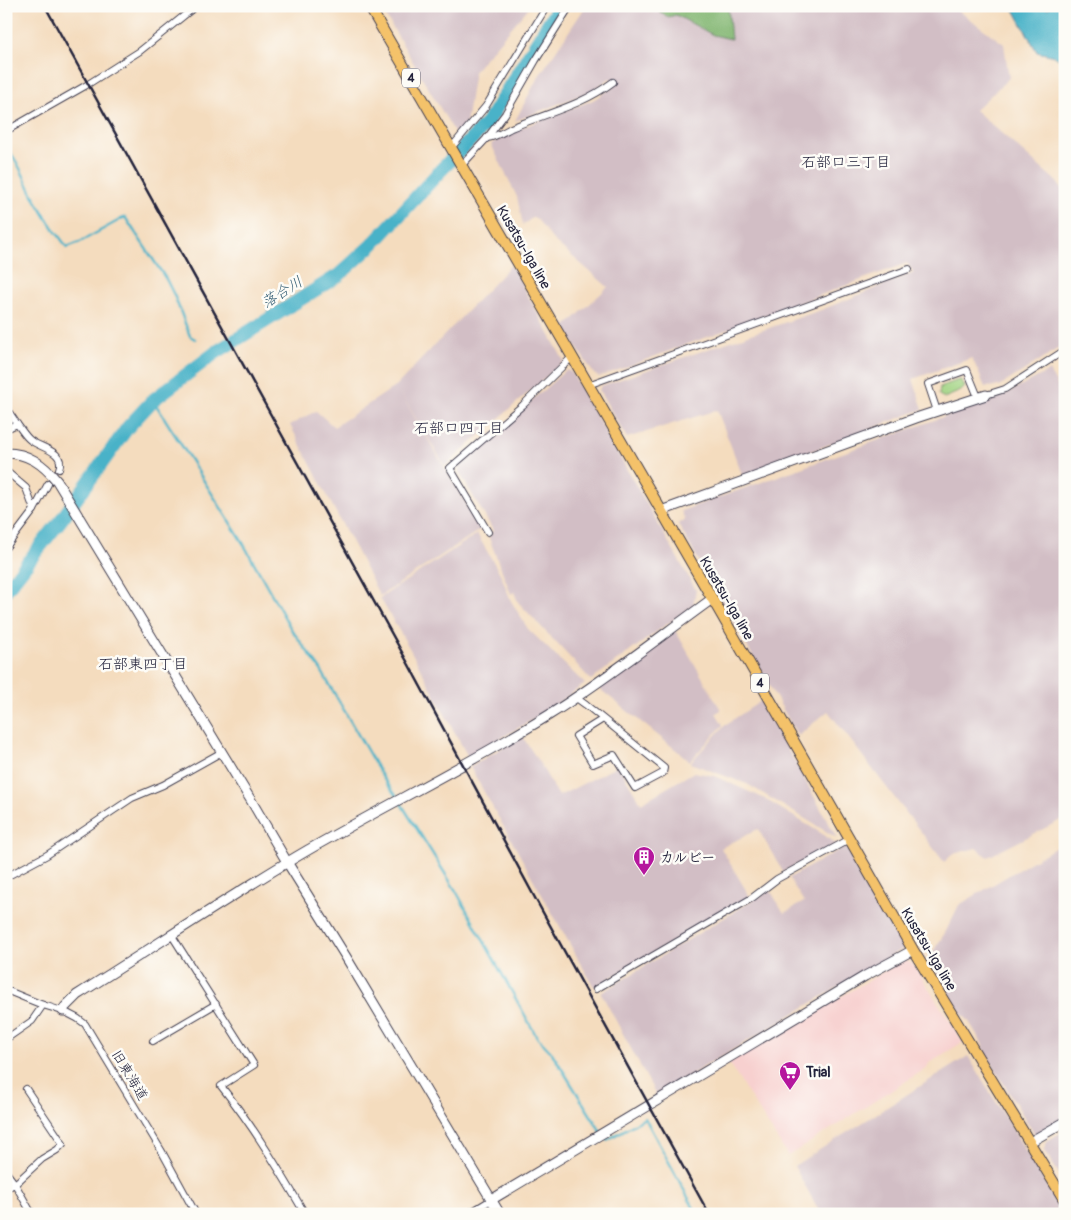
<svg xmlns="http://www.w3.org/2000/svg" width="1071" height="1220" viewBox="0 0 1071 1220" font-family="Pangolin,'Klee One',sans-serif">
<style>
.built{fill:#f7d0cf}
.industrial{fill:#d2bec5}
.green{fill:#a1d382;stroke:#627a5e}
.forest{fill:#80b570;stroke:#516c56}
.water{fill:#4ab2c8;stroke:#366a82}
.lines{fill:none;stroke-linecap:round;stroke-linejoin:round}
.stream{stroke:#4ab2c8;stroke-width:2.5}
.river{stroke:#4ab2c8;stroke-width:14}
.minor-casing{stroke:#423e4f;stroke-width:8}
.tertiary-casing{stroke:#423e4f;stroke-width:11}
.primary-casing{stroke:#423e4f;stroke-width:12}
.minor{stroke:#fff;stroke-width:6}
.tertiary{stroke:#fff;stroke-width:9}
.primary{stroke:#f4c26a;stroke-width:10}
.rail{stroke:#22223b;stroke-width:2.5}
.labels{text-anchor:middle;stroke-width:5;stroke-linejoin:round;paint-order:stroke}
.shield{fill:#fdfcf7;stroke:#646373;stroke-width:1}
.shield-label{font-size:12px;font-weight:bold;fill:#22223b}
.street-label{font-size:14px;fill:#22223b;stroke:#fdfcf7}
.poi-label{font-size:14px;font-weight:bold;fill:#22223b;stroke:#fdfcf7;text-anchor:start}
.neighbourhood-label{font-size:15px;fill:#22223b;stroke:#fdfcf7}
.water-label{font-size:15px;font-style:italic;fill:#325c73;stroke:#fdfcf7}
</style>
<rect width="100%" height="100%" fill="#fdfcf7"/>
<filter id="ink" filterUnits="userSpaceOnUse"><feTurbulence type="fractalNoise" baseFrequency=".02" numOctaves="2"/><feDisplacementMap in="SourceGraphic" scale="10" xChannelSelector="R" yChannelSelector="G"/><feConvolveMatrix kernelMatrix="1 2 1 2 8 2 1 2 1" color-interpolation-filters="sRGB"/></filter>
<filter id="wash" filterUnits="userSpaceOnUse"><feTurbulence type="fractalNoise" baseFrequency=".0096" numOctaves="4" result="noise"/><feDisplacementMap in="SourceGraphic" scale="20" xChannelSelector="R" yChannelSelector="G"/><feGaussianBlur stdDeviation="1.12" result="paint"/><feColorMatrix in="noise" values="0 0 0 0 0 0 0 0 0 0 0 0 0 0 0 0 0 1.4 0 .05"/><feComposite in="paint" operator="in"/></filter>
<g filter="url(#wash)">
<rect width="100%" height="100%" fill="#f4dcbe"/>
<polygon class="built" points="904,960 913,964 963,1042 929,1063 927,1068 788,1156 728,1062"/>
<g class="industrial">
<polygon points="380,6 530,6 474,71 466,124 456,135"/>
<polygon points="586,6 651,6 668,17 676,15 713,35 730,39 728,6 952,6 1004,44 1009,78 975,110 1056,181 1065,193 1065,344 1000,386 985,387 972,358 913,379 923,409 743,477 717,410 627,438 599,390 601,386 821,310 914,273 907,263 599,377 594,374 564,328 608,287 552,239 537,219 533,217 523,225 517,197 491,144 511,132 593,100 615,86 610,78 593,90 515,121 537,79"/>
<polygon points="511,265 564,361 445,466 398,389 481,529 380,596 290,425 316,411 334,427 396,386"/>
<polygon points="566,370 571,372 696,590 693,605 591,680 518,602 514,592 511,594 489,538 493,530 459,472 459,465"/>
<polygon points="1049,371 1065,398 1065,818 988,857 976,848 953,854 944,862 828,711 798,736 678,524 685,520 681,511 1004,395"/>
<polygon points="477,534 501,575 511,601 528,629 585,684 539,716 468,757 411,651 380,598"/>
<polygon points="675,630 721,710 716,713 723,725 690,761 596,686"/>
<polygon points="761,701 837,838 747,784 690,763 725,725"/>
<polygon points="522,736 537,759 559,796 618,766 641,803 694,772 714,776 763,798 821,833 836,844 783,872 758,829 721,848 750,897 594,987 470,767"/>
<polygon points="1065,842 1065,1117 1035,1135 984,1051 982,1043 968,1020 961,1013 928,959 945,933 959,905"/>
<polygon points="846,846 904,948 658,1094 655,1093 601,993 770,890 784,913 804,902 789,878"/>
<polygon points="968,1056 1064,1214 821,1214 794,1166"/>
<polygon points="1065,1130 1065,1183 1044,1150 1047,1141"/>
</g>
<polygon class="green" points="961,380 965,387 961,391 944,398 939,395 940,387 956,381"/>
<polygon class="forest" points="651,6 728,6 731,39 713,35 676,15 668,17"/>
<polygon class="water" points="1012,6 1043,6 1048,9 1050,6 1065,6 1065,63 1054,56 1037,52"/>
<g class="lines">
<g class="stream">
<path d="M 6,147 C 17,159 22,173 29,187 C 39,208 53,229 67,247 L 80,242 L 125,217 L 166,279 L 174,295 L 190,336 L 195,339"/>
<polyline points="153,400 243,543 291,629 321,670 383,778 397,797"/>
<polyline points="400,802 456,891 537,1037 552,1053 601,1132"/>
<polyline points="604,1136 607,1140 645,1118 697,1214"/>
</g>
<polyline class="river" points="6,590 61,520 128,427 153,400 215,353 339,275 373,244 440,171 487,123 559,6"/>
</g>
</g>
<g filter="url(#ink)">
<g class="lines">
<g class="minor-casing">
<g id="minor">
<polyline points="6,131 85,86 140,51 196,6"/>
<path d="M 487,138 C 496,137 503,132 511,128 C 547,113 581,106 613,82"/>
<polyline points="451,148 486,106 547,6"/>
<polyline points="461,166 487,138 505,114 536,60 570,6"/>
<polyline points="588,385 909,269"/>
<polyline points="986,395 1005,389 1065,350"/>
<polyline points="6,408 17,424 6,429"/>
<polyline points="937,411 928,384 967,370 978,397"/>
<path d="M 17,424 C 21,429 25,436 30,440 C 40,448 66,451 59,469"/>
<polyline points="6,471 26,488 34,510 6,547"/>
<polyline points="34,510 48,484"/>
<polyline points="488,532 450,468 523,405 572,357"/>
<polyline points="575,697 586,705 664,768 663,773 635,788 614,755 593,764 576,736 603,719"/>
<polyline points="6,877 47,855 132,798 163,785 222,752"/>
<path d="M 171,934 L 254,1065 L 221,1086 C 253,1126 279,1169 305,1214"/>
<polyline points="596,989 752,898 777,879 850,839"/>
<path d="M 6,990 C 18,995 30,1000 43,1005 C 59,1010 72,1013 85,1024 L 161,1150 L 196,1214"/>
<polyline points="6,1039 32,1021 43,1005"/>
<polyline points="153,1041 216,1004"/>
<polyline points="6,1172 15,1184 42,1159 57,1150 63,1144 26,1089"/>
<polyline points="6,1188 15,1184 32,1214"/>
<polyline points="468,1214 491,1200"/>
</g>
</g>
<g class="tertiary-casing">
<g id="tertiary">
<path d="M 6,453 C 28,453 43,464 57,481 L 252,802 L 287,862 L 346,957 L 500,1214"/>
<polyline points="661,511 916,418 986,395"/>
<path d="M 63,1011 L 65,1007 L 77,995 C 154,947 229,896 308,850 C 388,804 470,764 549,715 C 605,680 658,638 712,599"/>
<polyline points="1030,1142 1065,1122"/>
<polyline points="491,1200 865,976 913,950"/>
</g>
</g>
<g class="primary-casing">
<polyline id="primary" points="369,6 720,612 913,950 1065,1201"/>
</g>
<use href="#minor" class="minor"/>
<use href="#tertiary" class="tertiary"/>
<use href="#primary" class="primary"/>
<polyline class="rail" points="45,6 409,665 535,898 709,1214"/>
</g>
</g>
<defs>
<g id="building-pin" transform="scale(1.125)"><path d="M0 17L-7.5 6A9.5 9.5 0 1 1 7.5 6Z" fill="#b5179e" stroke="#fdfcf7"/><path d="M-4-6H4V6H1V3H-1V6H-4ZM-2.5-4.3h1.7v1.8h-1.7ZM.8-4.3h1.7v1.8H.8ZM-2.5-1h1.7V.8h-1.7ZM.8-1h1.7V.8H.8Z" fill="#fff"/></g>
<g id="supermarket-pin" transform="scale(1.125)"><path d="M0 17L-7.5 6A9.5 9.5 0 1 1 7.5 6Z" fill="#b5179e" stroke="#fdfcf7"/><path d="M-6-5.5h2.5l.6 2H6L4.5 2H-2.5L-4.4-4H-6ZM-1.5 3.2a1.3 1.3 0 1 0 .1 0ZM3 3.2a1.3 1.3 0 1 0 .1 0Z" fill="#fff"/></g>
</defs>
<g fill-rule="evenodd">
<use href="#building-pin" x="644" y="857"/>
<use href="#supermarket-pin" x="790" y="1072"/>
</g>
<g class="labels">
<g class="shield">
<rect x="402" y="68.5" width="18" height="19" rx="4"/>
<rect x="751" y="673.5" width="18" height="19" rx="4"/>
</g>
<g class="shield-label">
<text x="411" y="82">4</text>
<text x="760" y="687">4</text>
</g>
<g class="street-label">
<text transform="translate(524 247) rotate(60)" y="5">Kusatsu-Iga line</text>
<text transform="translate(727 598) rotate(60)" y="5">Kusatsu-Iga line</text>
<text transform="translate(929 949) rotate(59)" y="5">Kusatsu-Iga line</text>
<text transform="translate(130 1075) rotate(59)" y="5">旧東海道</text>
</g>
<g class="poi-label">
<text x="660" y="862">カルビー</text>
<text x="806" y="1077">Trial</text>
</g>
<g class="neighbourhood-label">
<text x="846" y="167">石部口三丁目</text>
<text x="459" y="433">石部口四丁目</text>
<text x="143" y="669">石部東四丁目</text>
</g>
<g class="water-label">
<text transform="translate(282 292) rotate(-32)" y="5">落合川</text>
</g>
</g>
<rect width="1071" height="1220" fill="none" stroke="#fdfcf7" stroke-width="25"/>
</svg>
